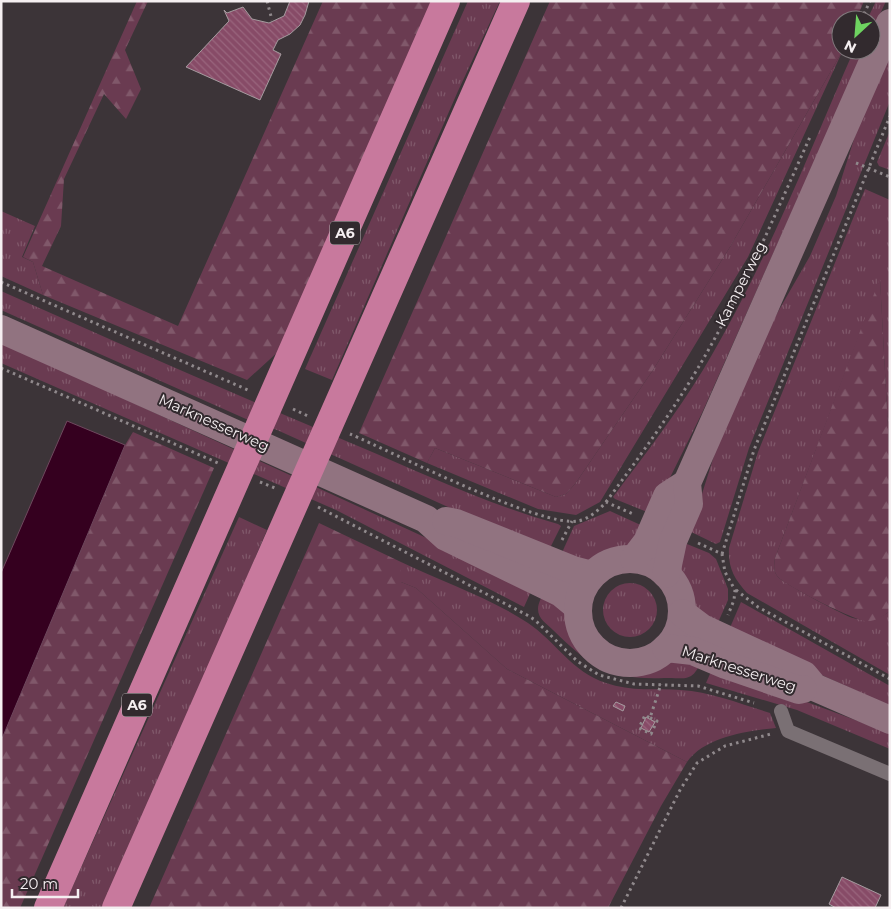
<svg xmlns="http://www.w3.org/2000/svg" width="891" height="909" viewBox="0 0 891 909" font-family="Montserrat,sans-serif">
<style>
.grass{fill:url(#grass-tufts)}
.forest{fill:url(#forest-firs)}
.water{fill:#35001f;stroke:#6f485e}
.building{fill:url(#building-back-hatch);stroke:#a59b9f}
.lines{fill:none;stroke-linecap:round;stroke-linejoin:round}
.path{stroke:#90898c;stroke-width:3;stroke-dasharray:2.5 4;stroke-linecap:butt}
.lane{stroke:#7a7074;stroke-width:14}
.secondary{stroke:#917380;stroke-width:28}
.highway{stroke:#c8799d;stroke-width:28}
.labels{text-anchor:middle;stroke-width:4;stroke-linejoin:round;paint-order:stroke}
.shield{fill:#322a2e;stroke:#bab4b6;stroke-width:1}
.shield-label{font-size:14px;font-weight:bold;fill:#f5eff1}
.street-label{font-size:15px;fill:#f5eff1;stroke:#322a2e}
</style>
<defs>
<pattern id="grass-tufts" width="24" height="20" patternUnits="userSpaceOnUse" patternTransform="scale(1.25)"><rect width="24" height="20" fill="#6a3b51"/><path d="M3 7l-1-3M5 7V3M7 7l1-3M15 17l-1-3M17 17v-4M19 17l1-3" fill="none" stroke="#80586a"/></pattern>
<pattern id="forest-firs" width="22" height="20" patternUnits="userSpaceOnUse" patternTransform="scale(1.25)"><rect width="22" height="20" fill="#6a3b51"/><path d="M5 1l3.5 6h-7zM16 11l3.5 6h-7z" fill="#80586a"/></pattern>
<pattern id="building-back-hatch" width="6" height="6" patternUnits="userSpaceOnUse" patternTransform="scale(1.25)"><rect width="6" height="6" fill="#874b67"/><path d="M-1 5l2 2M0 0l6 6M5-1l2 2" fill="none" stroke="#99657d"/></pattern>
</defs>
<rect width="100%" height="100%" fill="#3c3438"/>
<g class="grass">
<polygon points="468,1 500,1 458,91 332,380 305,369"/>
<polygon points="876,1 886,1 871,34 871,20 867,20"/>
<polygon points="843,50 748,257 600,502 576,515 538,509 427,463 435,448 556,497 566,494 575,484 653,370 730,247"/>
<path d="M 854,50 L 864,50 L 702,413 L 652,514 L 615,499 L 613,497 C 644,456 676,414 703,370 C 764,269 807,157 854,50 Z"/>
<polygon points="890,50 890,101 749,448 720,542 716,544 687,530 701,497 718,443 760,343 810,256 836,196 861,117"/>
<polygon points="890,131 890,170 879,166 877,162"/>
<path d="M 865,189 L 890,200 L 890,465 L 880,280 L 775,558 C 774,564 773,572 778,577 C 783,583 845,616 853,618 C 866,622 880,619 890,611 L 890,675 L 747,593 C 734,578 728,568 729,548 L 758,452 Z"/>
<polygon points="1,211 35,226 22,257 33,262 43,295 1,276"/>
<path d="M 1,291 C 120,344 238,396 358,446 C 424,474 489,505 558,524 L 561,526 L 548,552 L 277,430 L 246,419 L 1,310 Z"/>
<polygon points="1,342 533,587 524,607 336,510 1,363"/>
<polygon points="610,511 645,527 628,548 594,561 560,557 574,526"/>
<polygon points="239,517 267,530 153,796 103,908 63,908"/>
<polygon points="682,542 709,553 716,559 728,589 728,600 716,627 693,609 678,565"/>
<path d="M 401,562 C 441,581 492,599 528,623 C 556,642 572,672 606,683 C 631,692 656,688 681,690 C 711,692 741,704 770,713 L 776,728 C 746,731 705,737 687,762 L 507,669 L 416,588 L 401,582 Z"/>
<circle cx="630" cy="610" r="27"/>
<path d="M 544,591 L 566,610 L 575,635 L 584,649 L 597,660 L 609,666 L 629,670 L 644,669 L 669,660 L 701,662 C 691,684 684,677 664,678 C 609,680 591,667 553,630 C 547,624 538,619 538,609 C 538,603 542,597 544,591 Z"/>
<polygon points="741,602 890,686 890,706 773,653 729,630"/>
<polygon points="713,667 890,733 890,749 797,710 706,683"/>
</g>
<g class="forest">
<polygon points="137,1 148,1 125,50 141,89 126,119 104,94 64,179 61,226 42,266 178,326 323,1 437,1 280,350 247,380 43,295 33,262 23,257"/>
<polygon points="550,1 864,1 856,20 841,20 843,50 730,247 653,370 575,484 566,494 556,497 435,448 427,463 359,433"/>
<path d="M 880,278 L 890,465 L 890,611 C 882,617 875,622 865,621 C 852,619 786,586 778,577 C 773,572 774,564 775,558 Z"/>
<polygon points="133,432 214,468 20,908 1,908 1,741 125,445"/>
<polygon points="319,523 401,562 401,582 416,588 507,669 687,762 661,806 608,908 149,908"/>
</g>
<polygon class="water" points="67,421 125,445 1,741 1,573"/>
<g class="building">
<polygon points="309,1 305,15 300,25 290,34 278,40 273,50 281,54 260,100 186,67 229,21 224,10 227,13 243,7 252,19 269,23 284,16 290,1"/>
<polygon points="616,702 625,706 623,711 613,706"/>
<polygon points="646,717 655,722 649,732 641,728"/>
<polygon points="842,877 881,895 875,908 836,908 829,904"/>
</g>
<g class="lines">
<g class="path">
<polyline points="267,1 272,20"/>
<polyline points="864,14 870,1"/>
<polyline points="856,163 890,177"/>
<polyline points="1,282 248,390"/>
<polyline points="1,368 218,463"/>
<polyline points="293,409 308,416"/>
<path d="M 350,434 C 392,452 542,528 578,521 C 589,519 599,510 606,502 L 633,514"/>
<polyline points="260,482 275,488"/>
<path d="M 606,502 C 637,460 668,418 695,373 C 740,298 774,217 810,137"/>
<polyline points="318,507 527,615 535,620 577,661 599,675 634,684 698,686 754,703"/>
<polyline points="562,540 572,521"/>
<polyline points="698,543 722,554 725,572 735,590 734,600 728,615"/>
<polyline points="722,554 754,450 890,116"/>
<polyline points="736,590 758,607 890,679"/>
<polyline points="650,718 657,721 651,734 639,728 645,715 650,718 661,684"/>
<polyline points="621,908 680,790 697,763 725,746 771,734"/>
</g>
<polyline class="lane" points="781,711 788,731 890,774"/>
<g class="secondary">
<polyline points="1,329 426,519 446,537 561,593 578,607"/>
<polyline points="446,521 456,523 573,570 592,575"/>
<circle cx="630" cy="611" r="52"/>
<polyline points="634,559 647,542 667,496 687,483"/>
<polyline points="666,574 673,541 689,504 687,483 890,23"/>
<polyline points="682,613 702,628 804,675 814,687 890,720"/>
<polyline points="666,648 693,651 726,665 799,690 803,689"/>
</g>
<g class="highway">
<polyline points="48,908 446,1"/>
<polyline points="116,908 516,1"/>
</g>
</g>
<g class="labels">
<g class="shield">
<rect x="330" y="221.5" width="30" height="23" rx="4"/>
<rect x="122" y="693.5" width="30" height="23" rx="4"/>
</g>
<g class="shield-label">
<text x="345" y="238">A6</text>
<text x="137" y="710">A6</text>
</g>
<g class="street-label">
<text transform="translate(741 284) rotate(-63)" y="5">Kamperweg</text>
<text transform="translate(214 423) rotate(24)" y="5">Marknesserweg</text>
<text transform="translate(739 669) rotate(18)" y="5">Marknesserweg</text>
</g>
</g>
<rect width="891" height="909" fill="none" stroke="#f5eff1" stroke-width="5"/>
<g transform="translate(856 35) rotate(206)"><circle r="24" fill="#322a2e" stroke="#80797c"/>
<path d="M0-4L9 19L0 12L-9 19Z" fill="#6ed360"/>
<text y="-8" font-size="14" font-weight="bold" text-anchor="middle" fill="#f5eff1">N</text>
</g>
<path d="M12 889v8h66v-8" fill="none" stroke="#f5eff1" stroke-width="2.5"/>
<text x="20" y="889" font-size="15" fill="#f5eff1" stroke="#322a2e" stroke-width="4" paint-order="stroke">20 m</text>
</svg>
